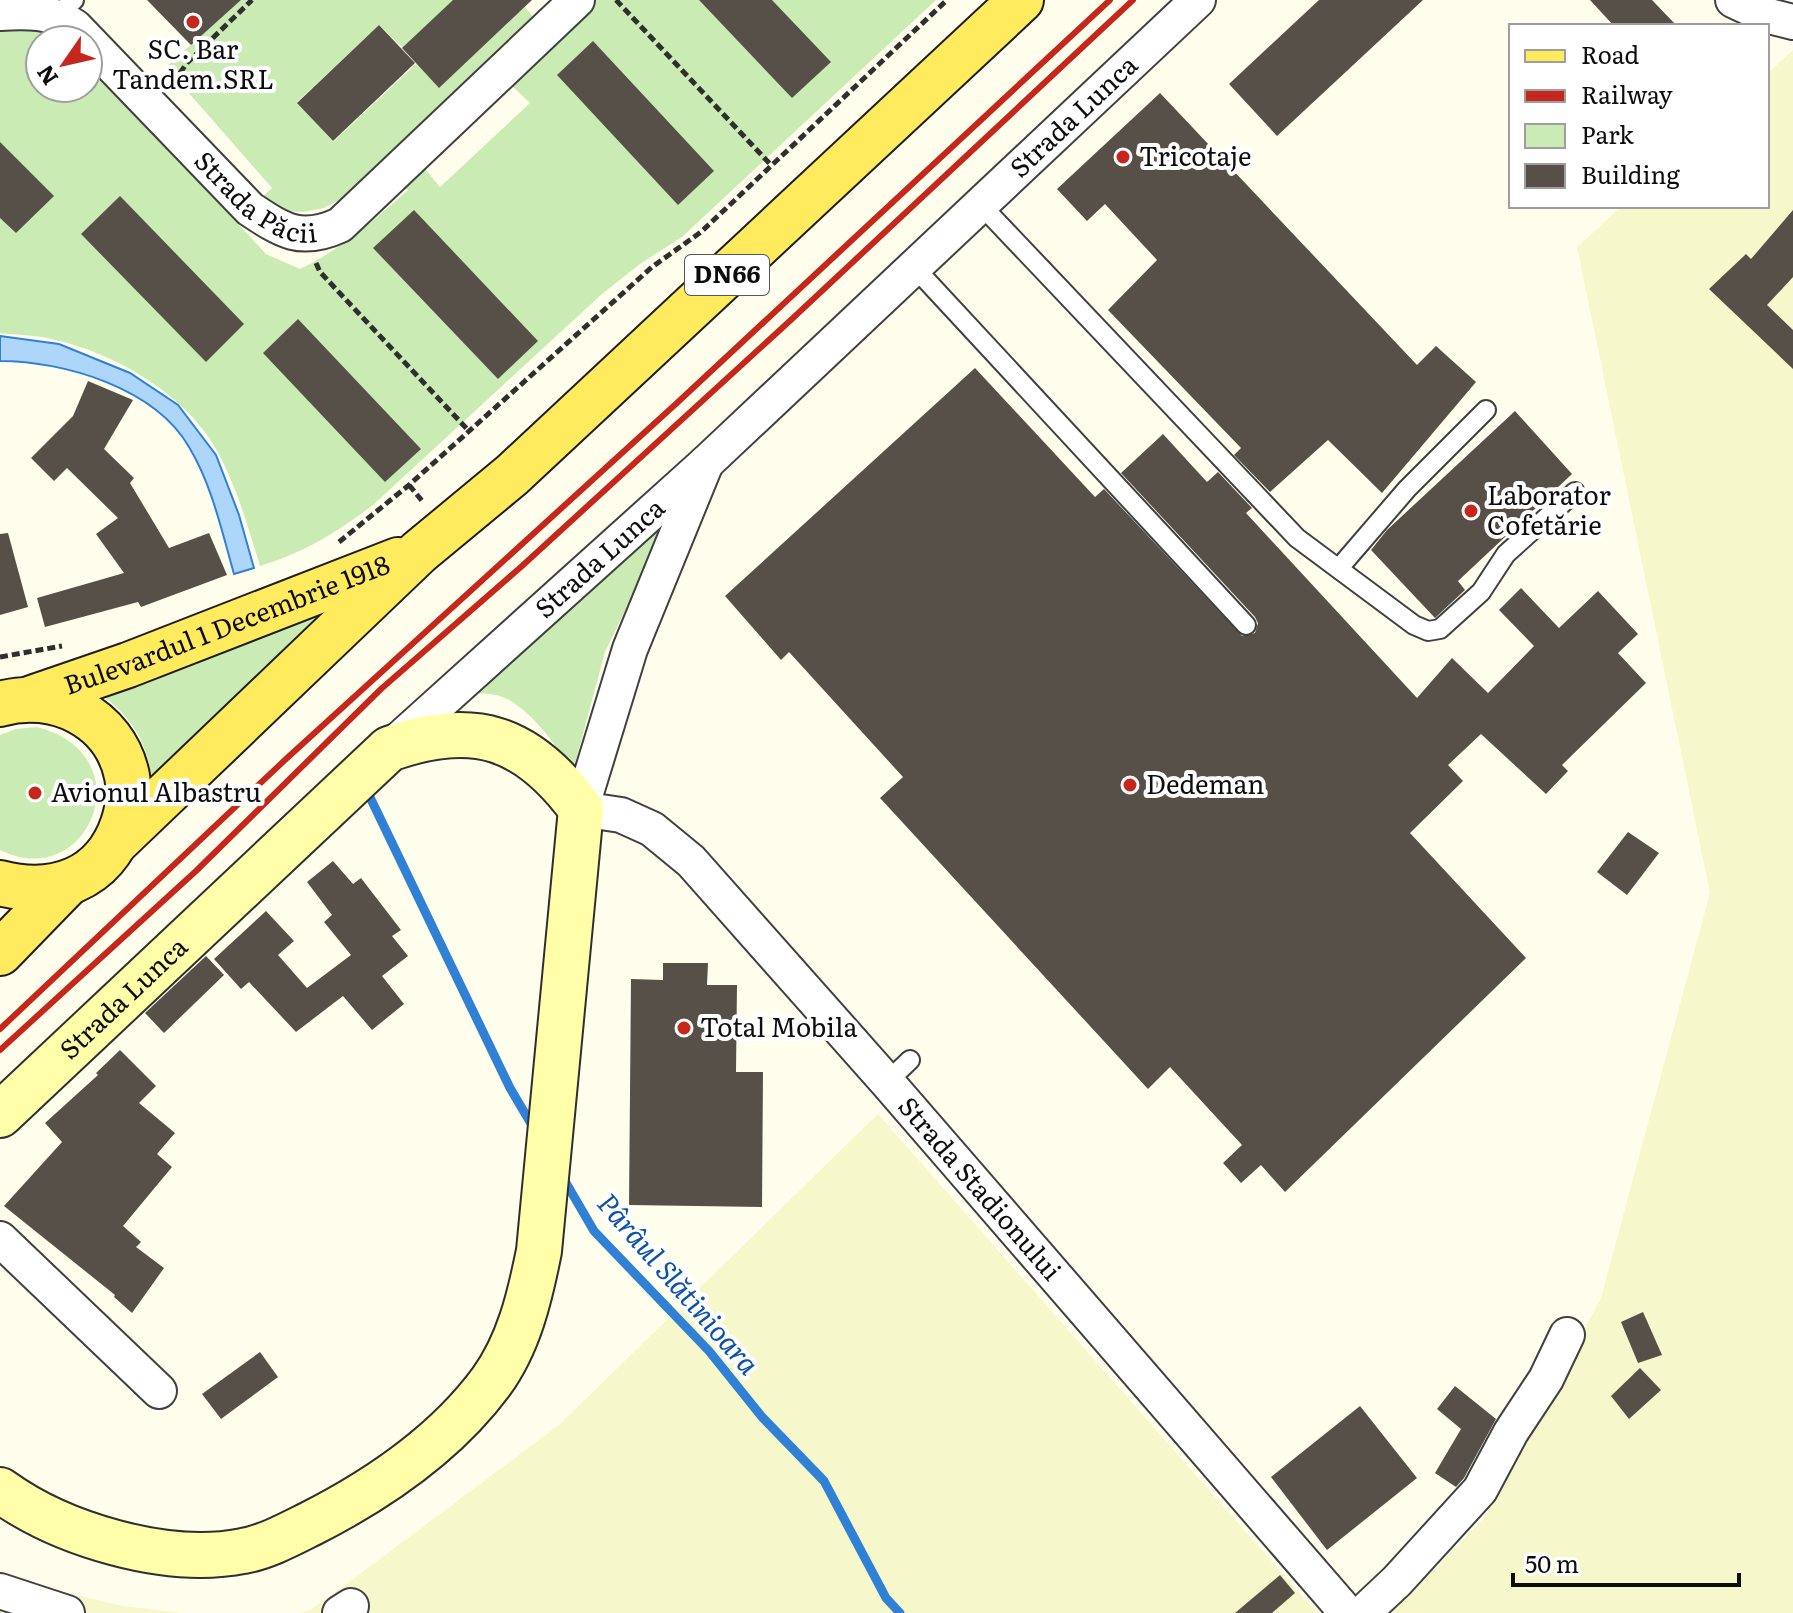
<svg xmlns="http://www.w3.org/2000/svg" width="1793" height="1613" viewBox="0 0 1793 1613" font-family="Literata,serif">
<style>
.farmland{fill:#f6f7cb}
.green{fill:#caecb4}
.water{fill:#aed5fa;stroke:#3080d6;stroke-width:2}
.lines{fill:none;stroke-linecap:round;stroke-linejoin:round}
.stream{stroke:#3080d6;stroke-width:9}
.building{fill:#565049}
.service-casing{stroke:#404040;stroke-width:22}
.minor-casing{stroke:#404040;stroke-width:38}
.secondary-casing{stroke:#2f2f2f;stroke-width:48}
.primary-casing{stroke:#1e1e1e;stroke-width:48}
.path{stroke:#2f2f2f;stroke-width:5;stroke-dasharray:8 4;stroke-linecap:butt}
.service{stroke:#fff;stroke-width:18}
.minor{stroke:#fff;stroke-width:34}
.secondary{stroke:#feffa8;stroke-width:44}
.primary{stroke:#ffeb5d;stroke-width:44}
.rail{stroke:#c6271c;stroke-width:6}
.poi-dot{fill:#c6271c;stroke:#fff;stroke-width:3}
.labels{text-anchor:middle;stroke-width:8;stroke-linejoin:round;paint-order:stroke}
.shield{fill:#fff;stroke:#565656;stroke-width:2}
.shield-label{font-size:24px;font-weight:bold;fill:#0d0d0d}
.poi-label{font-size:26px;fill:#0d0d0d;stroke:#fff;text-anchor:start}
.street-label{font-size:26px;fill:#0d0d0d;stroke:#fff}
.water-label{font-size:28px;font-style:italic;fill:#0e52a7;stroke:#fff}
</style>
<rect width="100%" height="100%" fill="#fffeed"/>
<g class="farmland">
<polygon points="1793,50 1793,1613 1392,1613 1485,1517 1601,1298 1710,893 1577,247 1622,206 1767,206 1767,74"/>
<polygon points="878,1114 1317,1613 298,1613 310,1610 337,1591 560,1424"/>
<polygon points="0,1577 123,1606 182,1613 0,1613"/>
</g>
<g class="green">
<polygon points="241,0 454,0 403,48 379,25 297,102 333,142 416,64 439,87 525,7 534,18 366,183 343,198 324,208 303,212 286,211 257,202 272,188 166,67"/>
<path d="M 595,0 L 936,0 L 682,237 L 640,264 L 602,294 L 373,505 C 338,532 303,553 260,566 C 248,527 237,487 217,451 C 188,396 115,353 55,340 C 37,335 18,335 0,333 L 0,24 L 27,28 L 60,40 L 40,40 L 40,88 L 88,88 L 88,62 L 266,254 L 300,269 C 342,249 374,220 408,190 L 399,183 L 421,164 L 440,187 L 530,103 L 508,82 Z"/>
<path d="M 671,516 L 605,652 L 573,771 C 556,746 527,702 496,695 C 486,693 474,693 464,692 Z"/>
<path d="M 343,603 L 153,790 C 147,738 135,721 95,689 Z"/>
<path d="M 37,727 C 147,756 87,894 0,850 L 0,735 L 16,729 Z"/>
</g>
<path class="water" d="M 0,336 L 59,344 L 130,373 L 178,405 L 216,455 L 239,515 L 254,568 L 234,574 C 222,532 212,485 189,447 C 155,388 64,361 0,361 Z"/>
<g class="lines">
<g class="stream">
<polyline points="367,791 510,1088 536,1132"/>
<polyline points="562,1176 594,1231 709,1351 762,1417 824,1481 886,1598 900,1613"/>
</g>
</g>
<g class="building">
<polygon points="147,0 241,0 191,45"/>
<polygon points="453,0 532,0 439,88 402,48"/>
<polygon points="699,0 772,0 831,62 792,98"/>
<polygon points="1319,0 1423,0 1277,136 1229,84"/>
<polygon points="1590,0 1652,0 1677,26 1614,26"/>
<polygon points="379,25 415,63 333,141 297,103"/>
<polygon points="593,41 714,171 678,205 557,75"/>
<polygon points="1160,93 1417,365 1436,346 1476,382 1382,493 1328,440 1270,492 1234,455 1241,448 1108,310 1157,260 1105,204 1087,221 1057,189"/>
<polygon points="0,142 54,196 16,233 0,218"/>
<polygon points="120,196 244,324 206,362 81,234"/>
<polygon points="414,210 538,341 498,379 373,248"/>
<polygon points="1793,210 1793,277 1767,305 1793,330 1793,369 1709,289 1746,254 1751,259"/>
<polygon points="298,319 421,449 385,482 263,353"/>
<polygon points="975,368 1095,497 1104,489 1242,636 1255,633 1258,623 1255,617 1121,473 1163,434 1207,482 1218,472 1252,508 1246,513 1417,698 1452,658 1488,693 1534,646 1499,610 1521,588 1559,628 1598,591 1638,634 1618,653 1646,683 1562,765 1568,771 1546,794 1481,734 1448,765 1463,781 1410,833 1526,958 1285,1192 1261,1165 1241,1183 1223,1163 1242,1145 1170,1067 1148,1089 880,798 903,777 789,652 781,660 725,596"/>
<polygon points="88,381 133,400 104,449 134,478 130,483 169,548 209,533 227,575 141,607 138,602 45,627 37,598 124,573 96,534 118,518 67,468 54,481 31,458 73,416"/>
<polygon points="1515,411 1572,474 1458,581 1465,590 1435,618 1371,550 1387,530"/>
<polygon points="8,533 28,607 0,615 0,534"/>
<polygon points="1628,832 1659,853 1627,895 1597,872"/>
<polygon points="333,861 353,884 361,878 401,930 392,936 408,956 382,976 404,1004 372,1030 343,996 296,1032 249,982 241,989 214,959 266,911 294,941 278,955 307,988 351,955 324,922 332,915 307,882"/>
<polygon points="206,956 224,975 164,1033 145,1013"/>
<polygon points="663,963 708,963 707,985 737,985 736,1072 763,1072 762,1207 629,1205 631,979 663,980"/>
<polygon points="120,1050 156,1086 139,1103 175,1133 157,1154 172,1167 123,1226 141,1242 136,1247 164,1268 132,1313 114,1297 115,1295 4,1206 62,1142 45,1123 98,1075 96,1073"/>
<polygon points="1643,1312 1662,1355 1638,1363 1621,1322"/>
<polygon points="260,1352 278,1377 221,1419 202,1394"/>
<polygon points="1640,1368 1661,1390 1629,1419 1611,1396"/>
<polygon points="1455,1386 1496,1419 1464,1478 1456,1487 1435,1473 1461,1429 1437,1409"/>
<polygon points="1360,1406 1417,1478 1327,1550 1271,1477"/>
<polygon points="1280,1575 1295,1593 1272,1613 1235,1613"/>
</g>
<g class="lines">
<g class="service-casing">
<g id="service">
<polyline points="56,16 74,0"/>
<polyline points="981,205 1297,538 1414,625 1428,631 1440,629 1481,592 1506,554 1575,492"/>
<polyline points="915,268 1246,625"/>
<polyline points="1339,568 1407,489 1486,410"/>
<polyline points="887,1082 910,1060"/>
</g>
</g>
<g class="minor-casing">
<g id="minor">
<polyline points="1733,0 1765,15 1793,22"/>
<path id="s1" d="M 0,13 C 27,11 52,11 75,27 L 250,209 C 283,231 301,243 340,225 L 577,0"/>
<path id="s2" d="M 706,463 L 630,649 L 581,809 L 621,815 L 652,829 L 691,861 L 887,1082 L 1347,1613"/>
<path id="s3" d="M 392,746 L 706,463 L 1198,0"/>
<polyline points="0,1239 159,1391"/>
<polyline points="0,1591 67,1613"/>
<polyline points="340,1613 351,1606"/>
<polyline points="1363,1613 1397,1581 1480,1490 1511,1432 1546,1379 1567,1335"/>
</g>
</g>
<g class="secondary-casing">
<g id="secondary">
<path id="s4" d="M 0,1115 L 389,749 C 474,719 527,736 581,809 L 539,1251 C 530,1296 519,1344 491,1382 C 445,1444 379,1489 310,1524 C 290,1534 266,1547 243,1551 C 167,1566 62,1535 0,1490"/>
</g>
</g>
<g class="primary-casing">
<g id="primary">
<path id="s5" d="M 32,698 L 128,665 L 398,560"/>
<path d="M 0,704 C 54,688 115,717 127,776 C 130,792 128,809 123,824 C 104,880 54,897 0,883"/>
<polyline points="117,841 419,552 512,475 1021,0"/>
<polyline points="0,953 68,883"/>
</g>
</g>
<g class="path">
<polyline points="616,0 771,165"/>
<polyline points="173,83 187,63 252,0"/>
<polyline points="316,263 320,272 468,430"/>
<polyline points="409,485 423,502"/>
<polyline points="339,542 409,485 652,267 701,232 947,0"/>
<polyline points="0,657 62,646"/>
</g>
<use href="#service" class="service"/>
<use href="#minor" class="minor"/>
<use href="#secondary" class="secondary"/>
<use href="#primary" class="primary"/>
<g class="rail">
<polyline points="0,1029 286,759 678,402 1110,0"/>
<polyline points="0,1050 196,871 381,689 522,566 793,318 1133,0"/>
</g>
</g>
<g class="poi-dot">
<circle cx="193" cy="22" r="8"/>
<circle cx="1123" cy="157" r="8"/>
<circle cx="1471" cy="511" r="8"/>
<circle cx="1130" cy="785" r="8"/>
<circle cx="35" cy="793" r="8"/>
<circle cx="684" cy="1028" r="8"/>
</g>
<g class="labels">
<rect class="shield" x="685" y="255" width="84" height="40" rx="6"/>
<g class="shield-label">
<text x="727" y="283">DN66</text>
</g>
<g class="poi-label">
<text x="193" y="59" text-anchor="middle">SC. Bar<tspan x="193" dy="30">Tandem.SRL</tspan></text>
<text x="1139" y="166">Tricotaje</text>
<text x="1487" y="505">Laborator<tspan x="1487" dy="30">Cofetărie</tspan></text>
<text x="1146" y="794">Dedeman</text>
<text x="51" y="802">Avionul Albastru</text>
<text x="700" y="1037">Total Mobila</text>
</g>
<g class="street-label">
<text dy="9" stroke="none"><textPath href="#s3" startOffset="928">Strada Lunca</textPath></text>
<text dy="9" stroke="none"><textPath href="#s1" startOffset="330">Strada Păcii</textPath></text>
<text dy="9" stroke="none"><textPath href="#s3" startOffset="280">Strada Lunca</textPath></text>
<text dy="9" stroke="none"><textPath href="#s5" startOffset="208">Bulevardul 1 Decembrie 1918</textPath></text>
<text dy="9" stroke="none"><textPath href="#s4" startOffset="170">Strada Lunca</textPath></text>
<text dy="9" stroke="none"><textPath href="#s2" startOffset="930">Strada Stadionului</textPath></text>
</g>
<g class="water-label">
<text transform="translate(678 1284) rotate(49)" y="10">Pârâul Slătinioara</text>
</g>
</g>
<rect x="1509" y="24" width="260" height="184" fill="#ffffff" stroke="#9e9e9e" stroke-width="2"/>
<rect x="1525" y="50" width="40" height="12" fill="#ffeb5d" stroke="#9e9e9e" stroke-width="2"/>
<text x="1581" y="64" font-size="24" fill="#0d0d0d">Road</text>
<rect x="1525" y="90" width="40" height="12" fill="#c6271c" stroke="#9e9e9e" stroke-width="2"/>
<text x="1581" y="104" font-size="24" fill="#0d0d0d">Railway</text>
<rect x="1525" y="124" width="40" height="24" fill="#caecb4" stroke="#9e9e9e" stroke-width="2"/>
<text x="1581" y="144" font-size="24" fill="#0d0d0d">Park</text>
<rect x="1525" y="164" width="40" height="24" fill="#565049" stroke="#9e9e9e" stroke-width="2"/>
<text x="1581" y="184" font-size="24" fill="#0d0d0d">Building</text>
<g transform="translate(64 64) rotate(236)"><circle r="38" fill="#ffffff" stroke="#9e9e9e" stroke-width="2"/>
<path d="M0-6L14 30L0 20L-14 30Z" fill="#c6271c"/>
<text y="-12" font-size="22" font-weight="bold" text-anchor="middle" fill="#0d0d0d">N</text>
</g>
<path d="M1513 1573v12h226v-12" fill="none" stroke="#0d0d0d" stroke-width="4"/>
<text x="1525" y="1573" font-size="24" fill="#0d0d0d" stroke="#ffffff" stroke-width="6" paint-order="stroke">50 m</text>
</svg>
